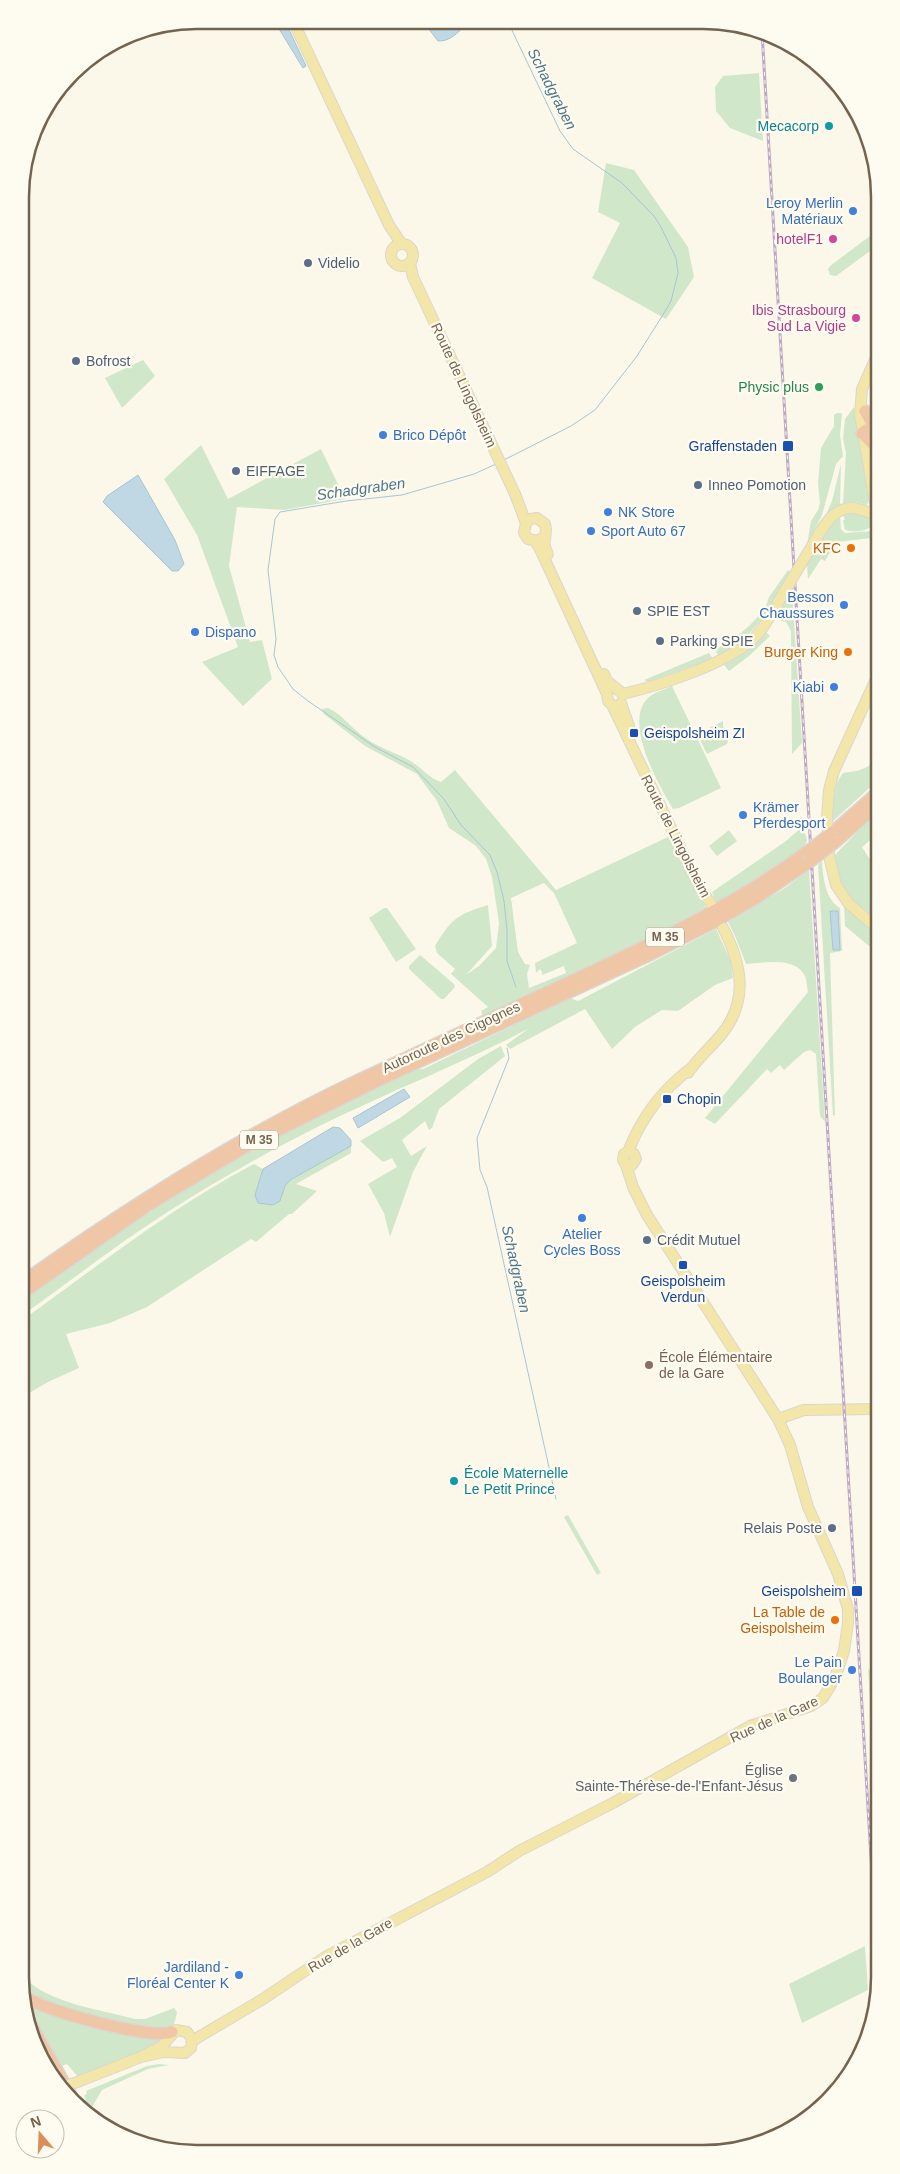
<svg xmlns="http://www.w3.org/2000/svg" width="900" height="2174" viewBox="0 0 900 2174" font-family="Helvetica,sans-serif">
<style>
.green{fill:#d0e8c9;fill-rule:evenodd}
.water{fill:#c0d8e3;stroke:#a7c5d4}
.lines{fill:none;stroke-linecap:round;stroke-linejoin:round}
.stream{stroke:#a7c5d4;stroke-width:1}
.major-casing{stroke:#dbd6d1;stroke-width:12}
.highway-casing{stroke:#dbd6d1;stroke-width:14}
.major{stroke:#f3e6a9;stroke-width:10}
.highway{stroke:#efc7a7;stroke-width:11}
.rail-casing{stroke:#bda8c5;stroke-width:3}
.rail{stroke:#fefbf0;stroke-width:1;stroke-dasharray:4;stroke-linecap:butt}
.major-bridge-casing{stroke:#dbd6d1;stroke-width:12;stroke-linecap:butt}
.highway-bridge-casing{stroke:#dbd6d1;stroke-width:14;stroke-linecap:butt}
.major-bridge{stroke:#f3e6a9;stroke-width:10}
.highway-bridge{stroke:#efc7a7;stroke-width:11}
.culture-dot{fill:#0f9aa8;stroke:#fefbf0;stroke-width:2}
.shop-dot{fill:#3f7fe0;stroke:#fefbf0;stroke-width:2}
.hotel-dot{fill:#d1479c;stroke:#fefbf0;stroke-width:2}
.service-dot{fill:#5c6f8a;stroke:#fefbf0;stroke-width:2}
.leisure-dot{fill:#2e9e5b;stroke:#fefbf0;stroke-width:2}
.transit-dot{fill:#1a4fb4;stroke:#fefbf0;stroke-width:2}
.food-dot{fill:#e8710a;stroke:#fefbf0;stroke-width:2}
.education-dot{fill:#8d6e63;stroke:#fefbf0;stroke-width:2}
.worship-dot{fill:#6b7280;stroke:#fefbf0;stroke-width:2}
.labels{text-anchor:middle;stroke-width:4.5;stroke-linejoin:round;paint-order:stroke}
.shield{fill:#fefbf0;stroke:#9d917f;stroke-width:1}
.shield-label{font-size:12px;font-weight:bold;fill:#74634f}
.culture-label{font-size:14px;fill:#0d838f;stroke:#fefbf0;text-anchor:end}
.shop-label{font-size:14px;fill:#366cbe;stroke:#fefbf0;text-anchor:end}
.hotel-label{font-size:14px;fill:#b23c85;stroke:#fefbf0;text-anchor:end}
.service-label{font-size:14px;fill:#4e5e75;stroke:#fefbf0;text-anchor:start}
.street-label{font-size:14px;fill:#74634f;stroke:#fefbf0}
.leisure-label{font-size:14px;fill:#27864d;stroke:#fefbf0;text-anchor:end}
.transit-label{font-size:14px;fill:#164399;stroke:#fefbf0;text-anchor:end}
.food-label{font-size:14px;fill:#c56008;stroke:#fefbf0;text-anchor:end}
.education-label{font-size:14px;fill:#785e54;stroke:#fefbf0;text-anchor:start}
.worship-label{font-size:14px;fill:#5b616d;stroke:#fefbf0;text-anchor:end}
.water-label{font-size:15px;font-style:italic;fill:#4e768c;stroke:#fefbf0}
.rim{fill:none;stroke:#74634f;stroke-width:2.5}
</style>
<rect width="100%" height="100%" fill="#fbf8ea"/>
<g class="green">
<polygon points="759,73 763,141 730,128 716,111 715,87 723,76"/>
<polygon points="606,163 634,170 688,247 694,277 666,319 592,278 620,223 598,212"/>
<polygon points="874,233 874,248 836,276 830,275 828,269 830,266"/>
<polygon points="143,360 155,376 122,408 105,378"/>
<polygon points="854,407 870,498 867,505 855,502 843,503 846,453 843,439 845,419"/>
<polygon points="837,413 842,413 840,435 843,456 836,464 822,515 807,545 811,521 818,510 820,503 818,483 821,448 834,426 834,415"/>
<polygon points="201,445 228,499 321,449 345,499 284,510 237,507 229,566 250,642 262,640 272,679 243,706 202,662 238,647 197,535 164,479"/>
<polygon points="841,464 840,505 824,519 832,501"/>
<path d="M 851,512 L 875,519 L 874,525 C 867,531 855,533 845,530 L 843,520 L 845,520 L 843,515 Z"/>
<polygon points="840,517 841,529 845,533 871,531 874,534 875,553 874,553 872,538 836,542 825,561 821,559 808,579 807,565 830,525"/>
<path d="M 788,570 L 791,572 C 768,610 758,633 719,657 L 715,650 L 736,637 L 749,626 L 765,609 L 769,597 Z"/>
<polygon points="792,593 802,743 792,754 791,631 786,622 775,619 789,595"/>
<polygon points="766,632 770,636 749,656 729,671 724,665 741,655"/>
<polygon points="709,653 713,659 648,682 644,680"/>
<path d="M 672,686 L 721,788 L 679,808 L 673,809 C 658,784 623,722 648,698 C 654,692 664,690 672,686 Z"/>
<path d="M 328,708 C 344,715 352,730 367,739 C 381,749 398,753 412,762 C 423,769 429,778 441,782 L 455,770 L 556,890 L 670,836 L 703,900 L 705,908 L 603,961 L 483,1017 L 481,1011 L 488,1007 L 451,974 L 455,969 L 437,953 L 435,946 C 451,919 458,914 488,905 L 492,946 L 466,975 L 479,966 L 496,948 L 499,923 L 492,877 L 486,859 L 476,846 L 449,828 L 437,801 L 417,774 L 365,746 L 324,714 L 322,709 ZM 544,883 L 554,893 L 577,943 L 535,963 L 536,973 L 540,969 L 542,972 L 542,975 L 564,966 L 566,973 L 529,988 L 527,974 L 530,965 L 525,964 L 518,952 L 511,898 Z"/>
<polygon points="723,721 723,726 729,738 727,744 707,754 697,734"/>
<path d="M 876,759 L 876,782 L 832,822 C 834,804 832,787 843,773 C 857,771 867,770 876,759 Z"/>
<path d="M 876,812 L 876,835 L 862,847 L 876,869 L 876,924 C 853,904 838,888 833,857 Z"/>
<polygon points="803,826 807,840 805,846 748,885 716,903 712,892 786,841"/>
<polygon points="729,830 737,841 717,856 709,846"/>
<path d="M 822,861 C 823,877 825,899 840,908 L 842,951 L 830,953 L 835,1115 L 833,1116 L 818,865 Z"/>
<path d="M 809,870 L 825,1122 L 820,1116 L 816,1054 L 810,1050 L 804,1052 L 784,1070 L 780,1065 L 771,1073 L 767,1069 L 715,1124 L 705,1118 L 808,992 C 807,988 807,981 805,976 C 795,956 764,963 746,964 L 735,936 L 728,922 L 785,888 Z"/>
<polygon points="844,904 876,931 876,949 869,946 845,926"/>
<polygon points="384,908 387,908 416,949 396,962 369,918"/>
<path d="M 716,929 L 731,961 L 733,978 L 715,985 L 678,1011 L 662,1010 L 635,1027 L 612,1049 L 585,1009 L 510,1049 L 506,1045 L 528,1029 C 451,1069 369,1099 292,1140 C 238,1168 186,1199 136,1233 C 98,1259 60,1289 24,1314 L 24,1298 C 94,1249 164,1199 239,1157 C 296,1125 355,1097 415,1069 L 423,1069 L 570,998 L 578,1001 Z"/>
<polygon points="420,955 454,984 455,987 444,999 441,999 409,969 409,966"/>
<polygon points="501,1046 505,1056 439,1109 432,1128 429,1130 425,1121 402,1140 411,1156 427,1146 413,1172 390,1237 384,1213 368,1184 397,1167 392,1158 383,1162 360,1141 400,1118 478,1059"/>
<path d="M 351,1140 L 351,1153 L 296,1184 L 317,1191 L 292,1214 L 289,1214 L 256,1242 L 251,1239 L 147,1307 L 110,1323 L 66,1334 L 79,1368 L 48,1382 L 24,1396 L 24,1319 C 99,1265 172,1207 254,1164 L 263,1169 L 255,1195 L 258,1203 L 273,1205 L 280,1201 L 285,1186 L 290,1180 L 351,1146 Z"/>
<polygon points="568,1515 601,1573 597,1575 564,1517"/>
<polygon points="868,1668 879,1687 879,1742 873,1746"/>
<polygon points="865,1946 868,1990 802,2023 789,1984"/>
<path d="M 26,1979 C 49,2003 102,2010 135,2019 L 145,2019 L 174,2008 L 177,2012 C 175,2023 174,2028 164,2033 L 53,2007 L 26,1991 Z"/>
<polygon points="26,2000 162,2037 162,2043 78,2077 67,2064 62,2066 26,2007"/>
<polygon points="159,2064 169,2065 148,2069 102,2090 92,2107 105,2126 85,2109 89,2107 84,2096 87,2093 86,2091 147,2066"/>
</g>
<g class="water">
<polygon points="285,21 306,66 303,68 276,24"/>
<path d="M 426,21 L 469,22 C 460,30 451,42 438,41 L 428,28 Z"/>
<polygon points="138,475 175,540 184,564 178,571 172,571 103,502 107,496"/>
<polygon points="830,911 838,911 840,950 833,950"/>
<polygon points="404,1089 410,1097 358,1128 353,1118"/>
<polygon points="333,1127 340,1128 351,1140 351,1146 290,1180 285,1186 280,1201 273,1205 258,1203 255,1195 263,1169"/>
</g>
<g class="lines">
<g class="stream">
<polyline points="504,460 571,426 595,410 637,356 664,313 671,301 678,273 676,258 661,227 654,216 622,183 573,149 560,131 508,22"/>
<polyline points="496,464 474,474 402,495 346,501 280,512 275,519 268,570 276,639 274,655 278,667 293,689 308,701 375,747 413,767 444,799 461,825 490,855 497,872 504,901 507,930 507,961 516,987"/>
<polyline points="507,1048 509,1058 477,1138 480,1170 487,1187 556,1499"/>
</g>
<g class="major-casing">
<g id="major">
<polyline points="293,21 389,225 401,243"/>
<circle cx="402" cy="255" r="11"/>
<polyline points="410,263 413,277 515,494 526,523"/>
<polyline points="875,360 862,389 860,415 875,503"/>
<path d="M 544,537 L 538,541 L 528,539 L 524,533 L 526,523 L 530,519 L 537,518 L 545,524 C 549,536 540,539 548,554"/>
<polyline points="535,541 539,547 607,694 608,701 612,705 699,886 711,904"/>
<path d="M 807,554 C 818,538 829,507 852,508 C 860,509 868,512 875,514"/>
<polyline points="604,674 607,681 623,694"/>
<polyline points="876,679 834,771 829,790 827,818 829,856 836,885 849,904 876,927"/>
<path d="M 623,694 C 660,685 728,664 755,637 C 768,624 776,604 786,589"/>
<polyline points="621,703 629,726"/>
<path d="M 688,1073 C 697,1059 710,1048 721,1035 C 749,1001 742,964 723,928"/>
<polyline points="632,1165 636,1159 634,1154"/>
<polyline points="778,1419 804,1410 878,1409"/>
<path d="M 192,2041 L 263,1999 L 327,1956 L 487,1872 L 519,1851 L 613,1803 L 750,1726 L 811,1706 L 823,1698 L 835,1678 L 844,1651 L 848,1623 L 848,1609 L 838,1574 L 808,1507 L 790,1445 L 778,1419 L 647,1215 L 633,1187 L 626,1165 L 623,1160 L 624,1154 L 628,1152 C 641,1118 661,1091 690,1069"/>
<polyline points="80,2081 141,2057 162,2046 176,2030 187,2032 192,2039 191,2048 185,2053 164,2052 141,2057"/>
</g>
</g>
<g class="highway-casing">
<g id="highway">
<polyline points="865,411 875,429"/>
<polyline points="875,435 868,429 862,433 875,446"/>
<polyline points="833,832 876,794"/>
<polyline points="834,843 876,806"/>
<path d="M 24,1281 C 131,1205 240,1136 359,1080 C 436,1044 514,1008 591,972 C 666,937 740,901 807,852"/>
<polyline points="24,1292 148,1205 248,1145 379,1080 649,955 716,921 756,898 808,863"/>
<path d="M 26,1997 C 44,2011 152,2040 172,2032"/>
<polyline points="26,2016 77,2106"/>
</g>
</g>
<use href="#major" class="major"/>
<use href="#highway" class="highway"/>
<g class="rail-casing">
<polyline id="rail" points="762,32 879,1992"/>
</g>
<use href="#rail" class="rail"/>
<g class="major-bridge-casing">
<g id="major-bridge">
<polyline points="786,589 807,554"/>
<polyline points="63,2087 80,2081"/>
</g>
</g>
<g class="highway-bridge-casing">
<g id="highway-bridge">
<polyline points="807,852 833,832"/>
<polyline points="808,863 834,843"/>
</g>
</g>
<use href="#major-bridge" class="major-bridge"/>
<use href="#highway-bridge" class="highway-bridge"/>
</g>
<g class="culture-dot">
<circle cx="829" cy="126" r="5"/>
<circle cx="454" cy="1481" r="5"/>
</g>
<g class="shop-dot">
<circle cx="853" cy="211" r="5"/>
<circle cx="383" cy="435" r="5"/>
<circle cx="608" cy="512" r="5"/>
<circle cx="591" cy="531" r="5"/>
<circle cx="844" cy="605" r="5"/>
<circle cx="195" cy="632" r="5"/>
<circle cx="834" cy="687" r="5"/>
<circle cx="743" cy="815" r="5"/>
<circle cx="582" cy="1218" r="5"/>
<circle cx="852" cy="1670" r="5"/>
<circle cx="239" cy="1975" r="5"/>
</g>
<g class="hotel-dot">
<circle cx="833" cy="239" r="5"/>
<circle cx="856" cy="318" r="5"/>
</g>
<g class="service-dot">
<circle cx="308" cy="263" r="5"/>
<circle cx="76" cy="361" r="5"/>
<circle cx="236" cy="471" r="5"/>
<circle cx="698" cy="485" r="5"/>
<circle cx="637" cy="611" r="5"/>
<circle cx="660" cy="641" r="5"/>
<circle cx="647" cy="1240" r="5"/>
<circle cx="832" cy="1528" r="5"/>
</g>
<circle class="leisure-dot" cx="819" cy="387" r="5"/>
<g class="transit-dot">
<rect x="782" y="440" width="12" height="12" rx="2.5"/>
<rect x="629" y="728" width="10" height="10" rx="2.5"/>
<rect x="662" y="1094" width="10" height="10" rx="2.5"/>
<rect x="678" y="1260" width="10" height="10" rx="2.5"/>
<rect x="851" y="1585" width="12" height="12" rx="2.5"/>
</g>
<g class="food-dot">
<circle cx="851" cy="548" r="5"/>
<circle cx="848" cy="652" r="5"/>
<circle cx="835" cy="1620" r="5"/>
</g>
<circle class="education-dot" cx="649" cy="1365" r="5"/>
<circle class="worship-dot" cx="793" cy="1778" r="5"/>
<g class="labels">
<g class="shield">
<rect x="646" y="927.5" width="38" height="19" rx="4"/>
<rect x="240" y="1130.5" width="38" height="19" rx="4"/>
</g>
<g class="shield-label">
<text x="665" y="941">M 35</text>
<text x="259" y="1144">M 35</text>
</g>
<g class="culture-label">
<text x="819" y="131">Mecacorp</text>
<text x="464" y="1478" text-anchor="start">École Maternelle<tspan x="464" dy="16">Le Petit Prince</tspan></text>
</g>
<g class="shop-label">
<text x="843" y="208">Leroy Merlin<tspan x="843" dy="16">Matériaux</tspan></text>
<text x="393" y="440" text-anchor="start">Brico Dépôt</text>
<text x="618" y="517" text-anchor="start">NK Store</text>
<text x="601" y="536" text-anchor="start">Sport Auto 67</text>
<text x="834" y="602">Besson<tspan x="834" dy="16">Chaussures</tspan></text>
<text x="205" y="637" text-anchor="start">Dispano</text>
<text x="824" y="692">Kiabi</text>
<text x="753" y="812" text-anchor="start">Krämer<tspan x="753" dy="16">Pferdesport</tspan></text>
<text x="582" y="1239" text-anchor="middle">Atelier<tspan x="582" dy="16">Cycles Boss</tspan></text>
<text x="842" y="1667">Le Pain<tspan x="842" dy="16">Boulanger</tspan></text>
<text x="229" y="1972">Jardiland -<tspan x="229" dy="16">Floréal Center K</tspan></text>
</g>
<g class="hotel-label">
<text x="823" y="244">hotelF1</text>
<text x="846" y="315">Ibis Strasbourg<tspan x="846" dy="16">Sud La Vigie</tspan></text>
</g>
<g class="service-label">
<text x="318" y="268">Videlio</text>
<text x="86" y="366">Bofrost</text>
<text x="246" y="476">EIFFAGE</text>
<text x="708" y="490">Inneo Pomotion</text>
<text x="647" y="616">SPIE EST</text>
<text x="670" y="646">Parking SPIE</text>
<text x="657" y="1245">Crédit Mutuel</text>
<text x="822" y="1533" text-anchor="end">Relais Poste</text>
</g>
<g class="street-label">
<text transform="translate(464 385) rotate(65)" y="5">Route de Lingolsheim</text>
<text transform="translate(676 836) rotate(63)" y="5">Route de Lingolsheim</text>
<text transform="translate(451 1037) rotate(-25)" y="5">Autoroute des Cigognes</text>
<text transform="translate(774 1719) rotate(-24)" y="5">Rue de la Gare</text>
<text transform="translate(350 1945) rotate(-30)" y="5">Rue de la Gare</text>
</g>
<g class="leisure-label">
<text x="809" y="392">Physic plus</text>
</g>
<g class="transit-label">
<text x="777" y="451">Graffenstaden</text>
<text x="644" y="738" text-anchor="start">Geispolsheim ZI</text>
<text x="677" y="1104" text-anchor="start">Chopin</text>
<text x="683" y="1286" text-anchor="middle">Geispolsheim<tspan x="683" dy="16">Verdun</tspan></text>
<text x="846" y="1596">Geispolsheim</text>
</g>
<g class="food-label">
<text x="841" y="553">KFC</text>
<text x="838" y="657">Burger King</text>
<text x="825" y="1617">La Table de<tspan x="825" dy="16">Geispolsheim</tspan></text>
</g>
<g class="education-label">
<text x="659" y="1362">École Élémentaire<tspan x="659" dy="16">de la Gare</tspan></text>
</g>
<g class="worship-label">
<text x="783" y="1775">Église<tspan x="783" dy="16">Sainte-Thérèse-de-l'Enfant-Jésus</tspan></text>
</g>
<g class="water-label">
<text transform="translate(552 89) rotate(63)" y="5">Schadgraben</text>
<text transform="translate(361 489) rotate(-8)" y="5">Schadgraben</text>
<text transform="translate(516 1269) rotate(78)" y="5">Schadgraben</text>
</g>
</g>
<path d="M0 0H900V2174H0ZM197 29H703A168 168 0 0 1 871 197V1977A168 168 0 0 1 703 2145H197A168 168 0 0 1 29 1977V197A168 168 0 0 1 197 29Z" fill="#fefbf0" fill-rule="evenodd"/>
<path class="rim" d="M197 29H703A168 168 0 0 1 871 197V1977A168 168 0 0 1 703 2145H197A168 168 0 0 1 29 1977V197A168 168 0 0 1 197 29Z"/>
<g transform="translate(40 2134) rotate(341)"><circle r="24" fill="#fefbf0" stroke="#c7beb0"/>
<path d="M0-4L9 19L0 12L-9 19Z" fill="#da8f5a"/>
<text y="-8" font-size="14" font-weight="bold" text-anchor="middle" fill="#74634f">N</text>
</g>
</svg>
